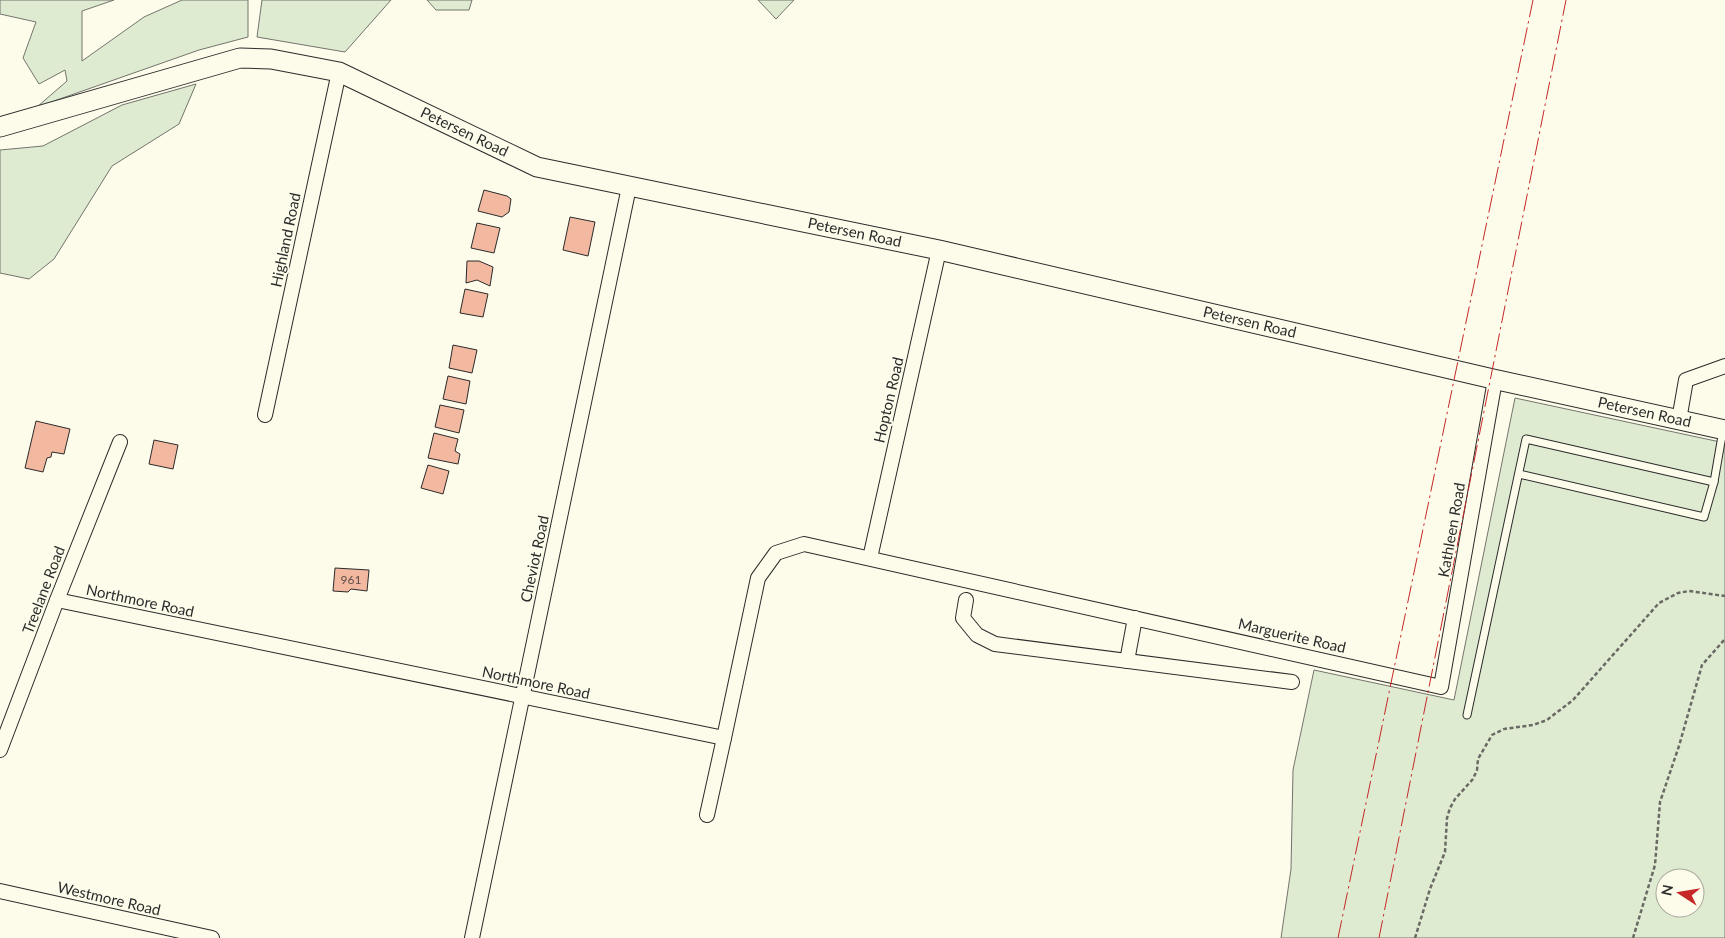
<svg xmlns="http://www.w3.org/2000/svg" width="1725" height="938" viewBox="0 0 1725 938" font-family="Lato,sans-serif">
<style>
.green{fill:#deebd1;stroke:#74746e;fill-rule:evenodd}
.building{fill:#f2b8a0;stroke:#2b2b2b}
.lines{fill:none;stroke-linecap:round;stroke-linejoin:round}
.lane-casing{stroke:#2b2b2b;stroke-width:9}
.street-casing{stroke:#2b2b2b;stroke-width:16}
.secondary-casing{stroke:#2b2b2b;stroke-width:21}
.path{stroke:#6a6964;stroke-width:2.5;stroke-dasharray:4 2.5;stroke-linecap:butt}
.lane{stroke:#fdfbea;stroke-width:7}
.street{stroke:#fdfbea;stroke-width:14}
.secondary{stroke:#fdfbea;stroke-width:19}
.power{stroke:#c62828;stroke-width:1;stroke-dasharray:18 4 2.5 4;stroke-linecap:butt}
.labels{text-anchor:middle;stroke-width:4;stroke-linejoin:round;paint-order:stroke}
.number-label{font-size:12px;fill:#5d4e48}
.street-label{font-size:15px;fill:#2b2b2b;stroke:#fdfbea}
</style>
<rect width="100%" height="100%" fill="#fdfbea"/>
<g class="green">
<polygon points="0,0 114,0 82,11 82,61 144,17 182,0 248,0 248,37 199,50 37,107 67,81 65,70 39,84 23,58 36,22 0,14"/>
<polygon points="262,0 391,0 345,52 257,37"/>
<polygon points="427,0 472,0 469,10 436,10"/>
<polygon points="758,0 794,0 776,19"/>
<polygon points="196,84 179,124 112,166 54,259 29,279 0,273 0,150 43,146 122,105"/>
<path d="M 1515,398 L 1725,443 L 1725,938 L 1281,938 L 1291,869 L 1293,770 L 1314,670 L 1454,700 ZM 1665,878 L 1695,878 L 1695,908 L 1665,908 Z"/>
</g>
<g class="building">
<polygon points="484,190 507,196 511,199 509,212 502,217 478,211"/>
<polygon points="570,217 595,222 588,256 563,250"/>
<polygon points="477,223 500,228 494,253 471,248"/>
<polygon points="467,261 479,261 493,267 490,286 477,280 466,283"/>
<polygon points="465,289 488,294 483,317 460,313"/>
<polygon points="453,345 477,350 472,373 449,368"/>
<polygon points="448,376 470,381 466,404 443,399"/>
<polygon points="440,405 464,410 459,433 435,427"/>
<polygon points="36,421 70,429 64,454 52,452 51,457 47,458 43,472 25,468"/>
<polygon points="434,433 458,439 455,451 460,454 458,464 428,458"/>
<polygon points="154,440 178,445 173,469 149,464"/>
<polygon points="428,465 449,471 443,494 421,488"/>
<polygon points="335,568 369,570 367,591 351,589 348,592 333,591"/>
</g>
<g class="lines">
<g class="lane-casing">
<g id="lane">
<polyline points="1519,474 1704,517 1714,482"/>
<polyline points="1467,715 1526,439 1714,482 1723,430"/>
</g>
</g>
<g class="street-casing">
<g id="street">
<polyline points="265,415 339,72"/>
<polyline points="1679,420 1686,380 1725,366"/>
<polyline points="870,558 939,250"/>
<polyline points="57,600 724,738 758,578 776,553 804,544 1441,687 1495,380"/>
<polyline points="966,600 963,618 977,635 995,644 1292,682"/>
<polyline points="1127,661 1135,618"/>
<polyline points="0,750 57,600 120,442"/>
<polyline points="707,815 724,738"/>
<polyline points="0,891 212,938"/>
<polyline points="472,938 629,187"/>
</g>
</g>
<g class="secondary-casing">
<g id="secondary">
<path id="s1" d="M 0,127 L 240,58 L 271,59 L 339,72 L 537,167 L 939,250 L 1493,379 L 1725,430"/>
</g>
</g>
<g class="path">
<polyline points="1415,938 1430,889 1445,852 1447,818 1450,808 1455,799 1473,779 1477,770 1478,759 1492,735 1504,729 1533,725 1547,720 1573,700 1659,603 1678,593 1689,591 1725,596"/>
<polyline points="1633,938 1655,865 1660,802 1679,746 1702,665 1725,639"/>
</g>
<use href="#lane" class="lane"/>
<use href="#street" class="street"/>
<use href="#secondary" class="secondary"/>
<g class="power">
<polyline points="1338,938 1533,0"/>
<polyline points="1379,938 1566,0"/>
</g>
</g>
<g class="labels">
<g class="number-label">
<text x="351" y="584">961</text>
</g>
<g class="street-label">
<text dy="5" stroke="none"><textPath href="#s1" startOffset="489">Petersen Road</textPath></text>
<text dy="5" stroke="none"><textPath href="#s1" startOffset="894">Petersen Road</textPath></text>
<text transform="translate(286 240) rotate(-78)" y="5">Highland Road</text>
<text dy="5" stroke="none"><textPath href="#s1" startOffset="1299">Petersen Road</textPath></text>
<text transform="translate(889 400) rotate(-77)" y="5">Hopton Road</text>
<text dy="5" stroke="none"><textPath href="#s1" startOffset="1704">Petersen Road</textPath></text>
<text transform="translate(1452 530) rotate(-80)" y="5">Kathleen Road</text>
<text transform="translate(535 559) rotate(-78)" y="5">Cheviot Road</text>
<text transform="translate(44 590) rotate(-69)" y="5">Treelane Road</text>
<text transform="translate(140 601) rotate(12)" y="5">Northmore Road</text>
<text transform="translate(1292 636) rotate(13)" y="5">Marguerite Road</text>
<text transform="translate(536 683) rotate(12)" y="5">Northmore Road</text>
<text transform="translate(109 899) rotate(13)" y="5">Westmore Road</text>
</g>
</g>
<g transform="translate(1680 893) rotate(282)"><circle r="24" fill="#fdfbea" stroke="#a9a89e"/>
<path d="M0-4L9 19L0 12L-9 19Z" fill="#c62828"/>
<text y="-8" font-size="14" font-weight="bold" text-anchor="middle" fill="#2b2b2b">N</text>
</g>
</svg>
